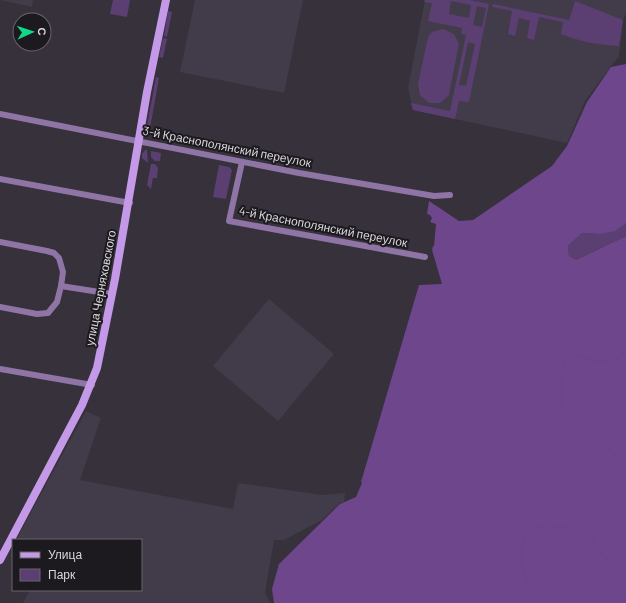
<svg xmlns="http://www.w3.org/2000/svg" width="626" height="603" viewBox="0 0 626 603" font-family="Barlow,sans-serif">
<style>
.built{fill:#423b4a}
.green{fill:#5b3f72;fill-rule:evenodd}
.forest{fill:#6d468c}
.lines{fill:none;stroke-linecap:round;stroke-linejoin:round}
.stream{stroke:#6c468c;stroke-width:2}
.minor{stroke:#8f75a6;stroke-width:6}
.secondary{stroke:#c399e8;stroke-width:8}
.labels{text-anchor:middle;stroke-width:4;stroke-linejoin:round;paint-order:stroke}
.street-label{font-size:12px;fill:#d9d6dc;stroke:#1c1a1e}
</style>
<rect width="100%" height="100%" fill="#36313b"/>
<g class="built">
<polygon points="0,0 33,0 32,7"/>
<polygon points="195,0 303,0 284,93 180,72"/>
<polygon points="425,0 626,0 626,13 623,20 619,56 585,101 567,143 413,110 408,88"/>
<polygon points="269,299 334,354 278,421 213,366"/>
<polygon points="86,411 101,418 80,480 233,509 238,483 323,495 345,493 344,502 340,503 322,520 284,540 274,540 265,592 270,603 23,603 30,590 141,590 141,540 16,540"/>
</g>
<g class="green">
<polygon points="113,0 130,0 127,17 110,14"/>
<path d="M 425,0 L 470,0 L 489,4 L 469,102 L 459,101 L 455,119 L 413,110 L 411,103 L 450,111 L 466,35 L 461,34 L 462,28 L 428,21 L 432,3 L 424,2 ZM 451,1 L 471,5 L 469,18 L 449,14 ZM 477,6 L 486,8 L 482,27 L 473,25 ZM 468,42 L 475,44 L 466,86 L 459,85 Z"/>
<path d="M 575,1 L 623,20 L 619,46 C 599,45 580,42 561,34 L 563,22 L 539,17 L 534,40 L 527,38 L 530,21 L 519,18 L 515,36 L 508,34 L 512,11 L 492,7 L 493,4 L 569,20 Z"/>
<polygon points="168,11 172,12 167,37 164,36"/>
<polygon points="443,29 454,34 459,44 450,89 449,95 440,103 429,103 420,95 418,84 428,37 432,32"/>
<polygon points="163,38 167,39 163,58 159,57"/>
<polygon points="156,77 159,78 149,134 146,131"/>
<polygon points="145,150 147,150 148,163 142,158 142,154"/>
<polygon points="151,151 161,153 160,161 155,161 151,157"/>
<polygon points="151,164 155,164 158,168 157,178 153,178 151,189 147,185"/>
<polygon points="219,165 229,167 232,170 226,199 213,197"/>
<polygon points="626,223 626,236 576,260 569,256 568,246 582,233 599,234"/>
</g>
<polygon class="forest" points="626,64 626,223 615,231 599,234 582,233 568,246 569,256 576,260 626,236 626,603 274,603 272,589 279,564 340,504 356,497 362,483 361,482 419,285 442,284 432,250 433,246 434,246 436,224 430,222 432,218 430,215 427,214 429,201 459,221 473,220 552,166 567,146 587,102 611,67"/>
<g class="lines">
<g class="stream">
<polyline points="626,328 625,349 620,358 600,362 581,356 564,362 560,391 562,409 585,431 604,442 626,470"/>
<path d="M 547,603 C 542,599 536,596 533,591 C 522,574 510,535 539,527 C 556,523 574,528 590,534 L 598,550 L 615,568 L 626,568"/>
</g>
<g class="minor">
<polyline points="0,114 299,173 434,196 450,195"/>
<polyline points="242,162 229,221 425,257"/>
<polyline points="0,179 130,203"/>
<polyline points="0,242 47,251 54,253 59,258 63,272 61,286 57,302 48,313 37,314 0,307"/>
<polyline points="61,286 112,294"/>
<polyline points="0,369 92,385"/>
</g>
<polyline class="secondary" points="0,560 82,405 97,368 115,279 147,92 166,0"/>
</g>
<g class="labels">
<g class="street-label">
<text transform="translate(227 147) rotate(11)" y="4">3-й Краснополянский переулок</text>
<text transform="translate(323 227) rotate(11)" y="4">4-й Краснополянский переулок</text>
<text transform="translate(101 288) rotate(-79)" y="4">улица Черняховского</text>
</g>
</g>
<rect x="12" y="539" width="130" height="52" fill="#1c1a1e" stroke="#68656a"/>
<rect x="20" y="552" width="20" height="6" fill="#c399e8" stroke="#68656a"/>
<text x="48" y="559" font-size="12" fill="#d9d6dc">Улица</text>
<rect x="20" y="569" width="20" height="12" fill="#5b3f72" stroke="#68656a"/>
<text x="48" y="579" font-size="12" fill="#d9d6dc">Парк</text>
<g transform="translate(32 32) rotate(87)"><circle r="19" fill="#1c1a1e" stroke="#68656a"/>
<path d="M0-3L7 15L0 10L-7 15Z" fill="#10d98a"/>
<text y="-6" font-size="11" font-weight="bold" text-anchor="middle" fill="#d9d6dc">С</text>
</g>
</svg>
